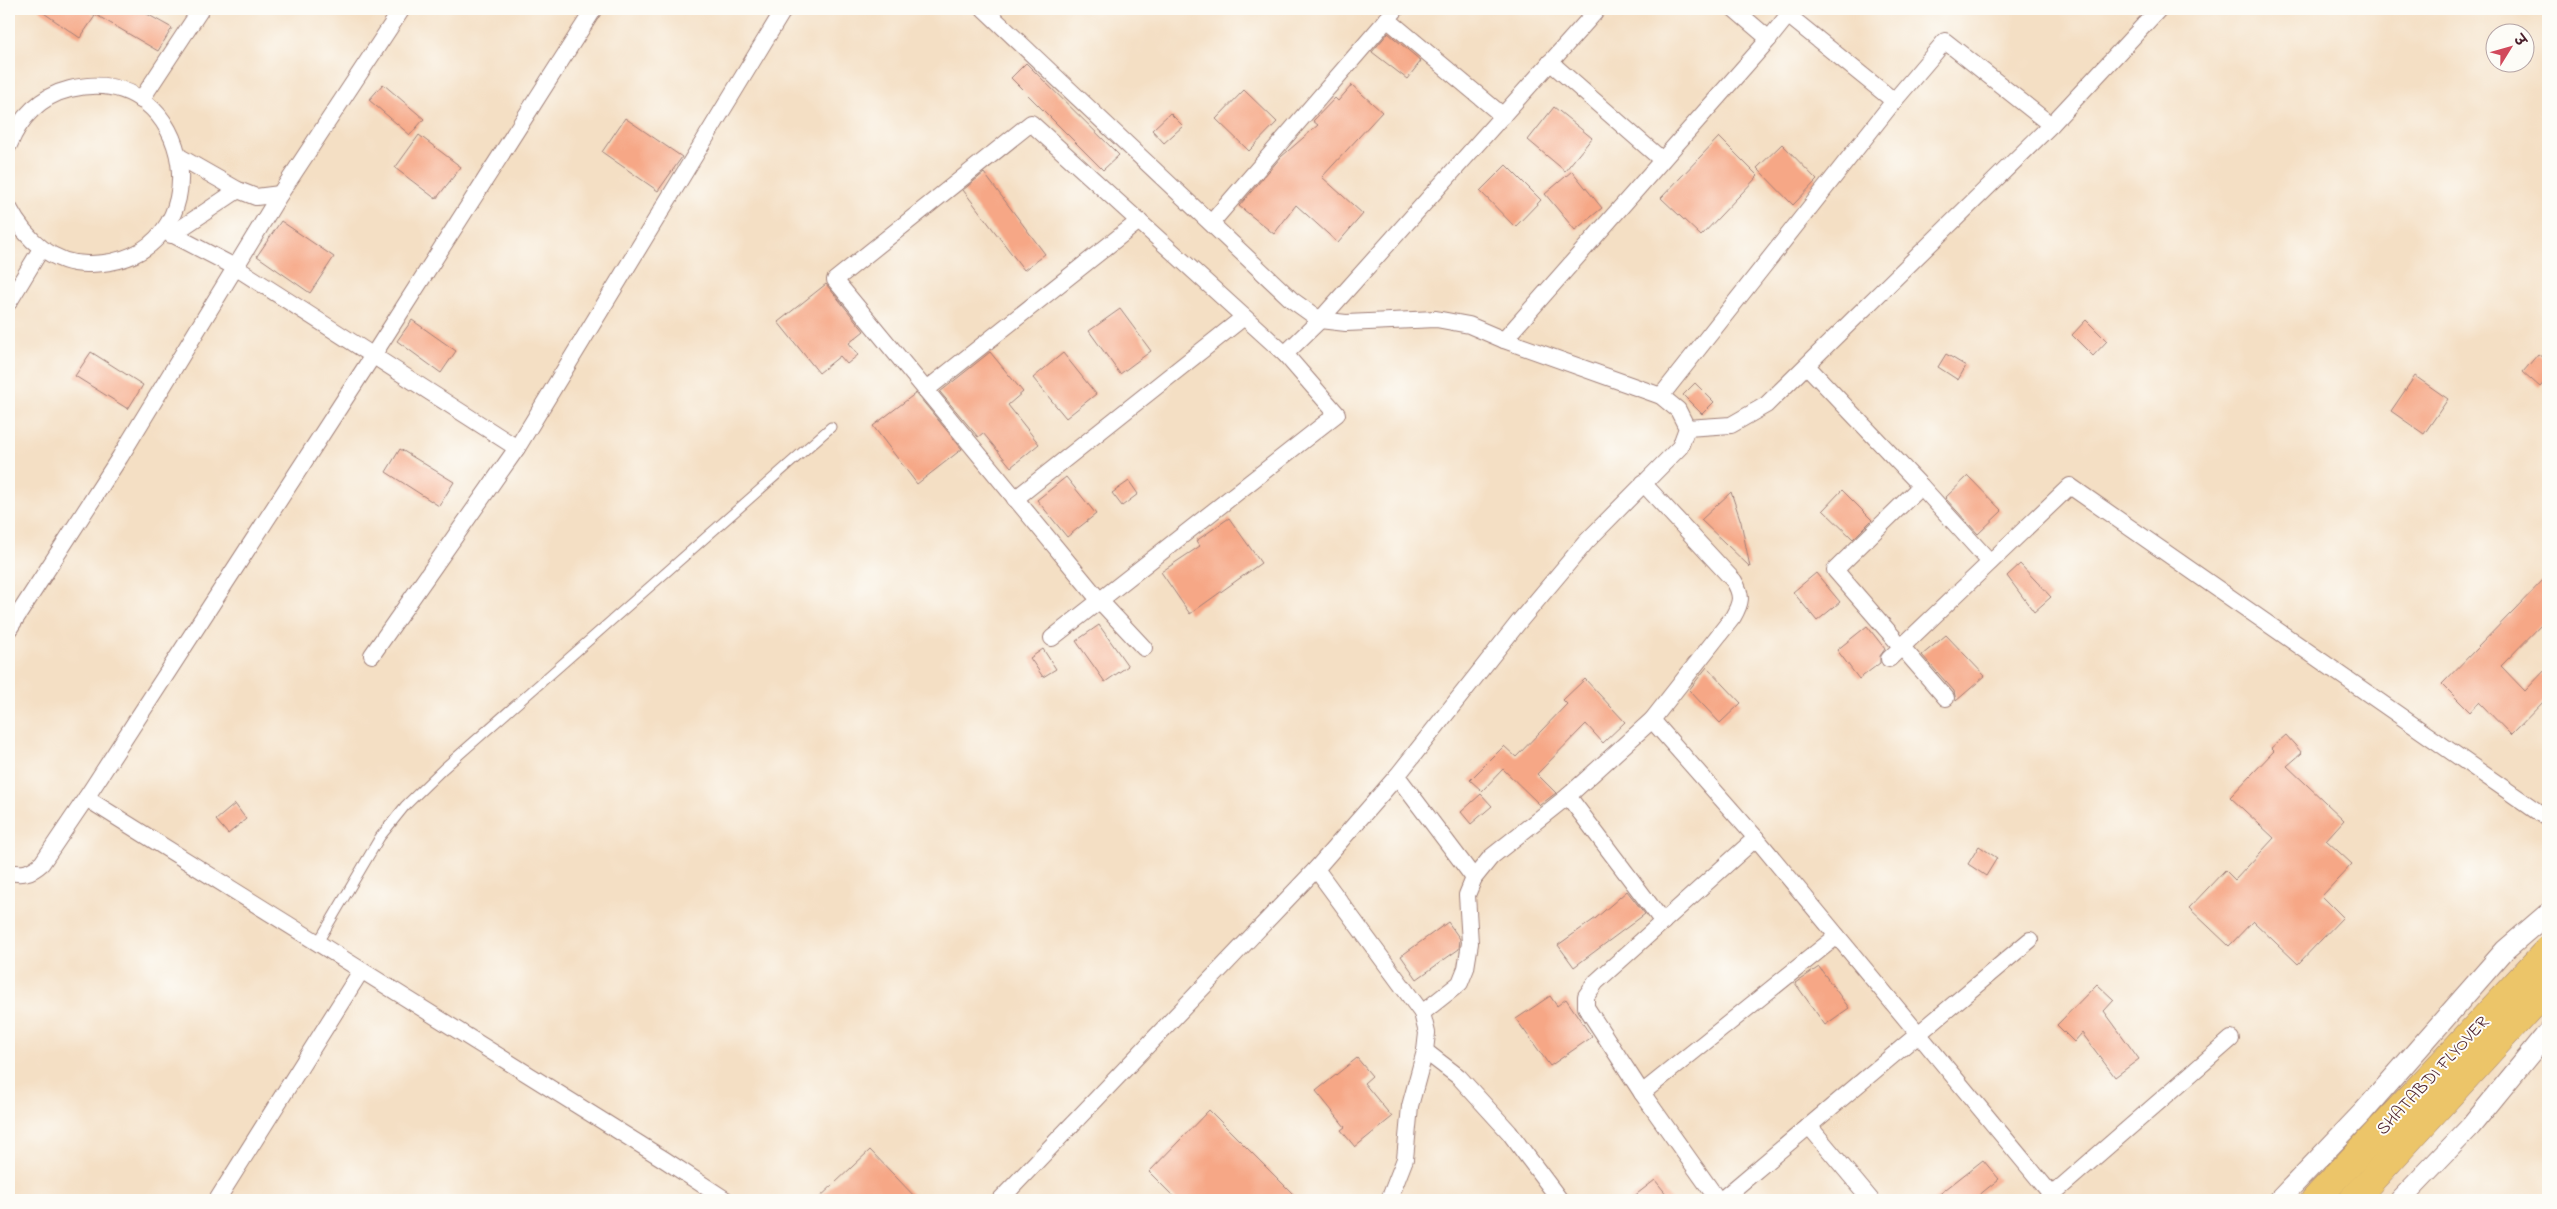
<svg xmlns="http://www.w3.org/2000/svg" width="2557" height="1209" viewBox="0 0 2557 1209" font-family="'Indie Flower','Playpen Sans Deva',sans-serif">
<style>
.building{fill:#f6a786}
.lines{fill:none;stroke-linecap:round;stroke-linejoin:round}
.service-casing{stroke:#9f7f78;stroke-width:11}
.minor-casing{stroke:#9f7f78;stroke-width:18}
.tertiary-casing{stroke:#9f7f78;stroke-width:22}
.trunk-casing{stroke:#9f7f78;stroke-width:29}
.service{stroke:#fff;stroke-width:9}
.minor{stroke:#fff;stroke-width:16}
.tertiary{stroke:#fff;stroke-width:20}
.trunk{stroke:#ecc569;stroke-width:28}
.labels{text-anchor:middle;stroke-width:4;stroke-linejoin:round;paint-order:stroke}
.street-label{font-size:18px;fill:#4a1f2b;stroke:#fdfcf7}
</style>
<rect width="100%" height="100%" fill="#fdfcf7"/>
<filter id="ink" filterUnits="userSpaceOnUse"><feTurbulence type="fractalNoise" baseFrequency=".02" numOctaves="2"/><feDisplacementMap in="SourceGraphic" scale="10" xChannelSelector="R" yChannelSelector="G"/><feConvolveMatrix kernelMatrix="1 2 1 2 8 2 1 2 1" color-interpolation-filters="sRGB"/></filter>
<filter id="wash" filterUnits="userSpaceOnUse"><feTurbulence type="fractalNoise" baseFrequency=".0096" numOctaves="4" result="noise"/><feDisplacementMap in="SourceGraphic" scale="20" xChannelSelector="R" yChannelSelector="G"/><feGaussianBlur stdDeviation="1.12" result="paint"/><feColorMatrix in="noise" values="0 0 0 0 0 0 0 0 0 0 0 0 0 0 0 0 0 1.4 0 .05"/><feComposite in="paint" operator="in"/></filter>
<g filter="url(#wash)">
<rect width="100%" height="100%" fill="#f4dfc4"/>
<g id="blocks">
<g class="building">
<polygon points="38,9 85,9 95,16 80,38"/>
<polygon points="86,9 138,9 172,28 158,51"/>
<polygon points="1388,33 1421,61 1407,79 1372,52"/>
<polygon points="1026,63 1119,155 1103,170 1011,78"/>
<polygon points="383,84 424,119 410,135 369,100"/>
<polygon points="1352,85 1382,112 1322,177 1363,214 1338,243 1296,205 1274,234 1239,206 1281,157 1318,125 1313,121 1335,98 1338,101"/>
<polygon points="1244,90 1277,122 1249,151 1216,119"/>
<polygon points="1554,107 1592,138 1565,171 1528,140"/>
<polygon points="1170,113 1183,126 1164,143 1152,130"/>
<polygon points="625,118 682,157 658,191 602,152"/>
<polygon points="419,135 461,167 436,199 395,168"/>
<polygon points="1719,137 1758,176 1701,236 1661,198"/>
<polygon points="1782,144 1817,180 1793,205 1757,168"/>
<polygon points="1506,165 1541,200 1515,227 1480,191"/>
<polygon points="1572,171 1602,208 1575,230 1545,194"/>
<polygon points="984,173 1045,254 1024,270 963,190"/>
<polygon points="281,221 334,257 310,293 257,256"/>
<polygon points="826,284 864,331 849,343 858,355 847,364 840,356 819,373 778,322"/>
<polygon points="1120,309 1151,351 1120,374 1089,331"/>
<polygon points="412,320 456,351 441,373 397,341"/>
<polygon points="2086,320 2107,341 2093,356 2072,335"/>
<polygon points="91,352 143,385 128,409 75,376"/>
<polygon points="990,352 1023,392 1008,405 1039,444 1011,467 983,433 978,437 940,392"/>
<polygon points="1063,353 1096,394 1066,418 1033,378"/>
<polygon points="1946,354 1966,366 1958,380 1938,367"/>
<polygon points="2538,354 2548,362 2548,378 2540,387 2523,372"/>
<polygon points="2415,376 2448,399 2424,434 2391,411"/>
<polygon points="1695,383 1714,402 1702,414 1683,395"/>
<polygon points="916,393 962,449 917,484 873,426"/>
<polygon points="400,449 454,482 439,506 386,472"/>
<polygon points="1968,476 2002,511 1978,534 1945,498"/>
<polygon points="1066,477 1096,514 1067,537 1037,500"/>
<polygon points="1129,481 1138,494 1122,506 1112,493"/>
<polygon points="1842,490 1872,520 1853,539 1823,510"/>
<polygon points="1731,492 1741,522 1750,567 1701,520"/>
<polygon points="1229,518 1261,563 1190,614 1161,572 1200,546 1196,541"/>
<polygon points="2020,564 2051,597 2034,612 2007,576"/>
<polygon points="1816,573 1840,602 1817,621 1793,592"/>
<polygon points="2548,575 2548,618 2501,666 2525,691 2548,667 2548,697 2511,735 2479,702 2470,712 2442,684"/>
<polygon points="1099,625 1128,666 1105,682 1076,641"/>
<polygon points="1867,626 1885,649 1880,656 1880,663 1859,679 1837,650"/>
<polygon points="1946,635 1985,676 1956,701 1954,691 1922,655"/>
<polygon points="1043,649 1056,669 1043,677 1030,658"/>
<polygon points="1707,667 1741,703 1720,723 1689,690"/>
<polygon points="1585,679 1625,722 1603,743 1586,724 1537,774 1556,793 1540,805 1503,769 1482,791 1470,780 1504,746 1516,757 1567,704 1563,700"/>
<polygon points="2286,735 2302,753 2287,766 2344,820 2326,840 2352,864 2322,896 2343,917 2298,964 2253,921 2229,946 2189,908 2225,870 2235,880 2274,838 2230,797 2274,751 2271,748"/>
<polygon points="1481,794 1492,806 1471,824 1461,812"/>
<polygon points="235,804 246,819 228,834 216,820"/>
<polygon points="1979,846 1997,858 1986,876 1968,864"/>
<polygon points="1627,891 1645,914 1574,967 1558,945 1596,918"/>
<polygon points="1448,922 1460,939 1459,949 1417,979 1401,956"/>
<polygon points="1819,967 1849,1008 1825,1025 1795,983"/>
<polygon points="2097,984 2114,1000 2104,1011 2139,1059 2115,1077 2082,1033 2074,1042 2057,1025"/>
<polygon points="1550,996 1557,1006 1566,999 1592,1037 1550,1066 1516,1019"/>
<polygon points="1357,1058 1372,1076 1364,1083 1392,1117 1355,1147 1341,1130 1345,1127 1316,1091"/>
<polygon points="1209,1110 1299,1200 1177,1200 1149,1172"/>
<polygon points="870,1150 918,1200 817,1200"/>
<polygon points="1983,1160 1999,1179 1973,1200 1932,1200"/>
<polygon points="1655,1180 1671,1200 1629,1200"/>
</g>
</g>
</g>
<g filter="url(#ink)">
<use href="#blocks" fill-opacity="0" stroke="#9f7f78" stroke-width="1"/>
<g class="lines">
<g class="service-casing">
<polyline id="service" points="317,944 380,837 405,806 443,769 831,427"/>
</g>
<g class="minor-casing">
<g id="minor">
<polyline points="984,9 1292,300 1320,320 1346,323 1436,319 1469,325 1504,340 1661,396 1678,410 1687,428 1680,447 1586,542 1518,623 1397,776 1316,869 1000,1200"/>
<polyline points="1734,9 1769,39 1793,9"/>
<polyline points="1789,16 1894,101 1945,41 2051,125"/>
<polyline points="1387,19 1503,116"/>
<polyline points="1550,62 1662,160"/>
<polyline points="141,100 201,9"/>
<path d="M 9,145 C 20,117 41,96 70,89 C 196,58 228,260 91,264 C 54,266 25,239 9,208"/>
<polyline points="180,157 238,190 256,197 280,194"/>
<polyline points="1212,222 1396,9"/>
<polyline points="164,230 235,267 517,448"/>
<polyline points="171,235 238,190"/>
<polyline points="9,302 41,249"/>
<polyline points="1504,340 1769,39"/>
<polyline points="1807,366 1921,486 1990,562"/>
<polyline points="926,390 1139,221"/>
<polyline points="1661,396 1894,101"/>
<polyline points="1687,428 1731,425 1766,405 2051,125 2159,9"/>
<polyline points="1921,486 1835,570 1946,698"/>
<polyline points="1015,499 1244,317"/>
<polyline points="9,629 120,457 280,194 402,9"/>
<polyline points="1052,638 1337,414 1285,354 1320,320 1598,9"/>
<polyline points="1144,648 1100,601 835,280 1031,123 1285,354"/>
<polyline points="372,655 517,448 784,9"/>
<polyline points="1889,659 2070,486 2548,819"/>
<polyline points="1652,720 1756,838 2056,1200"/>
<polyline points="1397,776 1474,878"/>
<polyline points="1568,796 1663,922"/>
<polyline points="86,798 665,1160 726,1200"/>
<polyline points="1316,869 1422,1013 1427,1033 1425,1051 1410,1106 1405,1159 1389,1200"/>
<path d="M 9,872 C 23,875 31,873 42,863 L 86,798 L 372,357 L 594,9"/>
<path d="M 1422,1013 L 1460,983 L 1466,968 L 1470,943 L 1467,895 L 1474,878 L 1491,857 L 1568,796 L 1652,720 L 1733,617 C 1741,603 1743,596 1734,581 L 1643,483"/>
<polyline points="1425,1051 1459,1077 1509,1132 1560,1200"/>
<polyline points="1642,1093 1837,936"/>
<polyline points="1809,1126 1871,1200"/>
<polyline points="217,1200 361,971"/>
<polyline points="1718,1200 1642,1093 1586,1007 1586,996 1596,982 1756,838"/>
<polyline points="1721,1200 2030,940"/>
<polyline points="2046,1200 2231,1039"/>
</g>
</g>
<g class="tertiary-casing">
<g id="tertiary">
<polyline points="2279,1200 2363,1112 2505,950 2548,913"/>
<polyline points="2400,1200 2471,1126 2548,1032"/>
</g>
</g>
<g class="trunk-casing">
<g id="trunk">
<polyline points="2315,1200 2548,950"/>
<polyline points="2353,1200 2548,987"/>
</g>
</g>
<use href="#service" class="service"/>
<use href="#minor" class="minor"/>
<use href="#tertiary" class="tertiary"/>
<use href="#trunk" class="trunk"/>
</g>
</g>
<g class="labels">
<g class="street-label">
<text transform="translate(2432 1075) rotate(-47)" y="6">SHATABDI FLYOVER</text>
</g>
</g>
<rect width="2557" height="1209" fill="none" stroke="#fdfcf7" stroke-width="30"/>
<g transform="translate(2510 48) rotate(53)"><circle r="24" fill="#fdfcf7" stroke="#b5a4a5"/>
<path d="M0-4L9 19L0 12L-9 19Z" fill="#d1495b"/>
<text y="-8" font-size="14" font-weight="bold" text-anchor="middle" fill="#4a1f2b">उ</text>
</g>
</svg>
